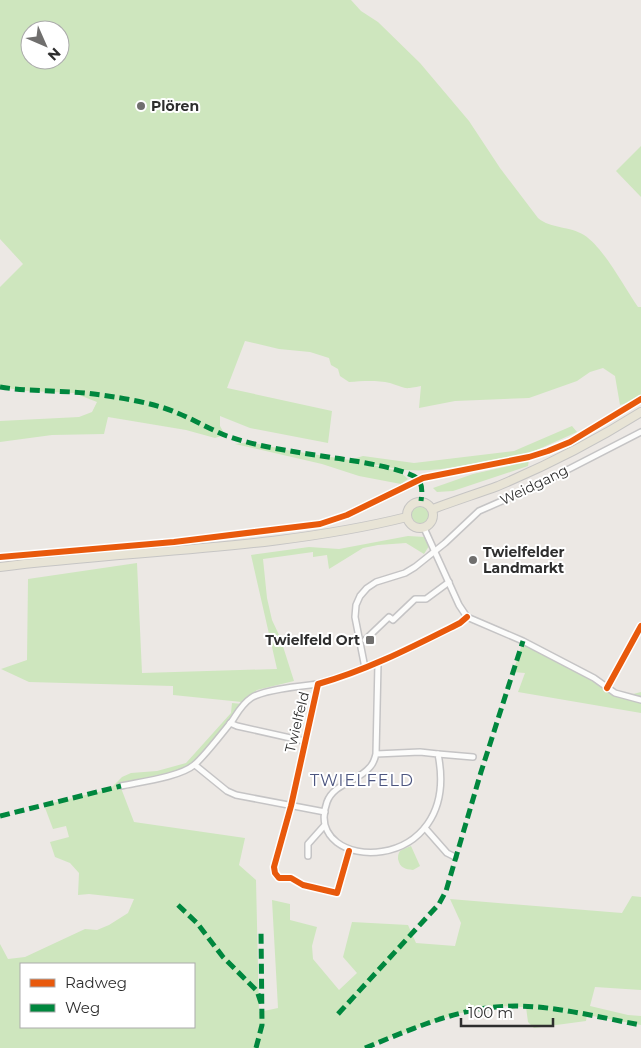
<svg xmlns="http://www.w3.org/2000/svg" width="641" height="1048" viewBox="0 0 641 1048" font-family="Montserrat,sans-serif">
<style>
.green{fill:#cee6be;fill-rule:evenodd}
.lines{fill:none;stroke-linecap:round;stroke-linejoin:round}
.minor-casing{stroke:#c5c4c5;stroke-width:8}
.primary-casing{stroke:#c6c5c4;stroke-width:10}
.minor{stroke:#fcfcfb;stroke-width:5}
.primary{stroke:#e8e4d6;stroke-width:8}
.quiet{stroke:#00873e;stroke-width:5;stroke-dasharray:10 5;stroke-linecap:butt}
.cycleway-casing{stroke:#fff;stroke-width:9}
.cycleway{stroke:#e8590c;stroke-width:6}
.poi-dot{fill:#706f6e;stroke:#fff;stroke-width:2}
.labels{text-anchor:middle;stroke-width:4;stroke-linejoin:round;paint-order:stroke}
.poi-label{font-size:14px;font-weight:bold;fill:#2e2e2e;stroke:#fff;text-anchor:start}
.street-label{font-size:14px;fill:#2e2e2e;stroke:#fff}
.quarter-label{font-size:16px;letter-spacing:1px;fill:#4d5680;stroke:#fff}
</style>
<rect width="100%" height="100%" fill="#ece8e4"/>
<g class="green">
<path d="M 0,0 L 351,0 L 361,11 L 378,22 L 420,63 L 469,121 L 500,168 L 538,218 C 551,229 570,226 584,235 C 604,248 624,287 638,307 L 641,307 L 641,399 L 620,405 L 615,376 L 603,368 L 590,372 L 577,381 L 529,398 L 455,401 L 419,408 L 421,386 C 402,390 407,388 390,383 C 377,380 362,381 349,382 L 340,376 L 338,369 L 331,365 L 329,358 L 310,352 L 279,349 L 245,341 L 227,388 L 332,411 L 328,443 L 250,428 L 220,416 L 220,426 L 225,435 L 215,438 L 186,430 L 108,417 L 104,434 L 52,435 L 0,442 L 0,421 L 79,417 L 92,412 L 97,402 L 74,393 L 27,391 L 0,387 L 0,287 L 23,264 L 0,239 ZM 30,30 L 60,30 L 60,60 L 30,60 Z"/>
<polygon points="641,146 641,197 616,171"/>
<path d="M 572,426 L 577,432 L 530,453 L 528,466 L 453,491 L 437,492 L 433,488 L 473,474 L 513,465 L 516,456 C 479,461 444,473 406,470 C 392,469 378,464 364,463 L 399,471 L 408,479 L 401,484 L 359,476 L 322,464 L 235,444 L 249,442 L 287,450 L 350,460 L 363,456 L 414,463 L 514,451 Z"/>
<circle cx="421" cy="514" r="10"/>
<polygon points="408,536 425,537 429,546 424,554 406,543 378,545 363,548 329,569 327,555 313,557 313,552 263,559 267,598 272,620 280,637 294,681 257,690 242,702 173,695 173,686 29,682 1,669 27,660 28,579 137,563 142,673 277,669 251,555 309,547 339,549"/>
<polygon points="523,641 625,696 641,692 641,713 518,692 525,673 513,672"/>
<path d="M 232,703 L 243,704 L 195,765 L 184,771 L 114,788 L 121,788 L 134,822 L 245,838 L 239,865 L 256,880 L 259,1012 L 278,1008 L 272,900 L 290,904 L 290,920 L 317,927 L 312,946 L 313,959 L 339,990 L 357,973 L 343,957 L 352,922 L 408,925 L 416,943 L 455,946 L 461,923 L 450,899 L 622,913 L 632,896 L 641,897 L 641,990 L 595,987 L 590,1006 L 628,1015 L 641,1016 L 641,1025 L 587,1015 L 586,1021 L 534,1028 L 528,1022 L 526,1007 L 497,1006 L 456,1014 L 384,1040 L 377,1043 L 372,1048 L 0,1048 L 0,944 L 8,959 L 25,957 L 85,929 L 97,930 L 109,925 L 128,913 L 134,899 L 89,894 L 78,895 L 79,873 L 70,863 L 55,857 L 50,842 L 69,837 L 66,826 L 53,829 L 44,805 L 110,789 L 122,777 L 131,773 L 157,771 L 186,763 L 231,713 ZM 21,964 L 194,964 L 194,1027 L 21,1027 Z"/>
<path d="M 411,846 L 420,866 L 413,870 C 405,869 400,868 398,859 C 398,856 398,854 400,851 C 403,849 408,847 411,846 Z"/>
</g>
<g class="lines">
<g class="minor-casing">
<g id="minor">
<polyline points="424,528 459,605 467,617 523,641 594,678 615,693 641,700"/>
<polyline points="365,640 389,617 393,620 415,599 426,599 449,582"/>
<polyline points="365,668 355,617 356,605 360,596 367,588 376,582 405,573 415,567 445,543 479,511 534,487 641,432"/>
<polyline points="607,688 641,626"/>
<polyline points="230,723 237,726 304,741"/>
<path d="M 376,754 C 375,758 373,764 370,767 C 358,782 334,783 327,802 C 301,874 463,878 438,754 L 420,752 L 376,754 L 378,663"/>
<polyline points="438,754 473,757"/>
<polyline points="195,765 227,791 236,795 325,812"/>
<path d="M 121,786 C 139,782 180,777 194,765 C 203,758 224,731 232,721 C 238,712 242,704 251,698 C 264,689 302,686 318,684"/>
<polyline points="425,828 447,853 455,857"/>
<path d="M 349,851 L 337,893 L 303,885 L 291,878 L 279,878 L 275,873 L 274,867 L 291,806 L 318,684 C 368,670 414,646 460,623 L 467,617"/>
<polyline points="308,856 308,844 324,826"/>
</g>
</g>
<g class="primary-casing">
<g id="primary">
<circle cx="420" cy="515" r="13"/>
<path d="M 433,509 C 454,501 476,494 498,486 C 548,465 595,441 641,412"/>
<path d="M 0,567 C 136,550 274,550 407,517"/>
</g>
</g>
<use href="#minor" class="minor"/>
<use href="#primary" class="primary"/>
<g class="quiet">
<path d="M 0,387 C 31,392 63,390 94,394 C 118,397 154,403 175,412 C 193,419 209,429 227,436 C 261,448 298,452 334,458 C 351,460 408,469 418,479 C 423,485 422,494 421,501"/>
<polyline points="0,816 121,786"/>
<polyline points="178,905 197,923 223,957 257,991 262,1006"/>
<polyline points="338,1014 439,904 446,891 481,772 523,641"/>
<polyline points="256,1048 262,1025 261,929"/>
<path d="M 365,1048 C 407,1031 451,1011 496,1007 C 542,1002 596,1017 641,1025"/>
</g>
<g class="cycleway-casing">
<g id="cycleway">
<polyline points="0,557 174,542 320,524 347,515 423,478 529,457 548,451 570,442 641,399"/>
<polyline points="607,688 641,626"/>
<path d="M 349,851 L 337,893 L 303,885 L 291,878 L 279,878 L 275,873 L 274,867 L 291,806 L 318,684 C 368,670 414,646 460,623 L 467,617"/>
</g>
</g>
<use href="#cycleway" class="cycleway"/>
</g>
<g class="poi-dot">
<circle cx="141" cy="106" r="5"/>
<circle cx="473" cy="560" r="5"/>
<rect x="365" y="635" width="10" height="10" rx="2.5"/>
</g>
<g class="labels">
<g class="poi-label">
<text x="151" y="111">Plören</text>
<text x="483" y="557">Twielfelder<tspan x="483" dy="16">Landmarkt</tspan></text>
<text x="360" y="645" text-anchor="end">Twielfeld Ort</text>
</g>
<g class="street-label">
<text transform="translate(534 485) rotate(-26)" y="5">Weidgang</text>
<text transform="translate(297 722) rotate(-76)" y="5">Twielfeld</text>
</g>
<g class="quarter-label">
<text x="362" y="786">TWIELFELD</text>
</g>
</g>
<rect x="20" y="963" width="175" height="65" fill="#ffffff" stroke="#ababab"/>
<rect x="30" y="979" width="25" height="8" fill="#e8590c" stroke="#ababab"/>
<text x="65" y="988" font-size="15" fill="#2e2e2e">Radweg</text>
<rect x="30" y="1004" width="25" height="8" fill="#00873e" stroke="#ababab"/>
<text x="65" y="1013" font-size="15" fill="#2e2e2e">Weg</text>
<g transform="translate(45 45) rotate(135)"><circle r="24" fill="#ffffff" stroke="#ababab"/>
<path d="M0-4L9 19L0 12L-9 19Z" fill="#706f6e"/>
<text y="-8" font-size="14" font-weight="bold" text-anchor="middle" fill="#2e2e2e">N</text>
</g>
<path d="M461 1018v8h92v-8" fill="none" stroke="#2e2e2e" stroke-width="2.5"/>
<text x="468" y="1018" font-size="15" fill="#2e2e2e" stroke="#ffffff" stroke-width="4" paint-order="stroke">100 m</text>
</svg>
